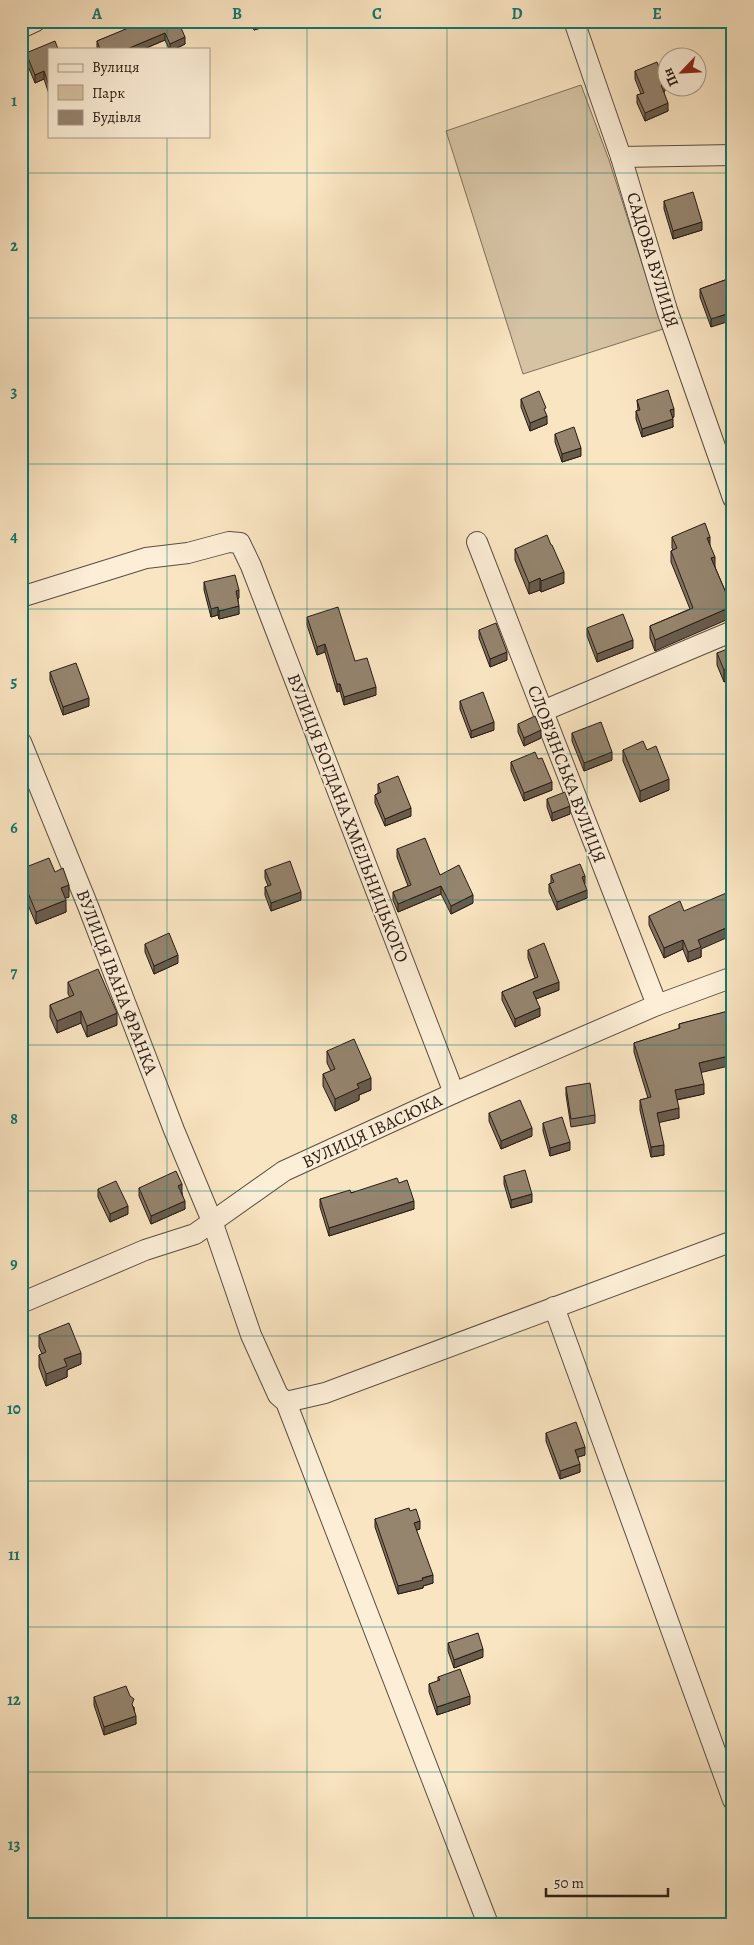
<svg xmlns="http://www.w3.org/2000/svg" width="754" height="1945" viewBox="0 0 754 1945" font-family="Alegreya,serif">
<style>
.green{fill:#d6c3a4;stroke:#7f6f5c}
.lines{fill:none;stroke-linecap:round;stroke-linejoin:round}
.minor-casing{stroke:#5c4e40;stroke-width:22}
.minor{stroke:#fceed7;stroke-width:20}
.wall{fill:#80725f;stroke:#281b14}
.shaded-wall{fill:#685c4d;stroke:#281b14}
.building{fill:#95846e;stroke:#281b14}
.grid{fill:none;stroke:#0f766e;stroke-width:1;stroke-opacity:0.55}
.labels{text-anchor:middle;stroke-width:4;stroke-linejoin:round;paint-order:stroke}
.street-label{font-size:18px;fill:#281b14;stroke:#fceed7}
.neatline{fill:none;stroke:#0f766e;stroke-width:2}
.grid-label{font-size:16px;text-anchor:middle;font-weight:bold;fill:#0f766e}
</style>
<rect width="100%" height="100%" fill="#fae5c2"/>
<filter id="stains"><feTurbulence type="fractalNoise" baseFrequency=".004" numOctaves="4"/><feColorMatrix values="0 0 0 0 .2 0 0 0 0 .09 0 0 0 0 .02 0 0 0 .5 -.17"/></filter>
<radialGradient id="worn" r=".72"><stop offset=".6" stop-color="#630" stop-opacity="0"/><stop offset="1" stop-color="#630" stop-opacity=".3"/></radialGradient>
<polygon class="green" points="581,85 609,160 663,329 523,374 446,131"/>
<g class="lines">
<g class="minor-casing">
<g id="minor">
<polyline points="574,21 621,157 667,310 733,498"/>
<polyline points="21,28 36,21"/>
<polyline points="621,157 733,155"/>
<polyline points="477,542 657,1005"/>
<polyline points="21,597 146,558 188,553 229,542 240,543 251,566 454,1093"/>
<polyline points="543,711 733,631"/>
<polyline points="21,742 88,906 174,1130 212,1221 251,1335 278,1395 286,1402 488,1924"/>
<polyline points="21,1303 145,1250 195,1234 284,1171 454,1093 657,1005 733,977"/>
<polyline points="554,1307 733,1800"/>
<polyline points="286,1402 325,1393 733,1241"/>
</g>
</g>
<use href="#minor" class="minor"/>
</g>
<g class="wall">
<polygon points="178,21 185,44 175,49 169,49 165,40 144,49 97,49 97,41 132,27 132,23"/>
<polygon points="251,21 274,21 274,24 254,30"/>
<polygon points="49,49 49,94 44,79 35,83 26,61 26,53"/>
<polygon points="635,71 665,91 664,92 668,111 645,121 637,103 637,95 641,94 635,79"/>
<polygon points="664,201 702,230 673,239 664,209"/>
<polygon points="725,280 711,327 700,297 700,289"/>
<polygon points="733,391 732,426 727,412 727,404 729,403 728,401 728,393"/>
<polygon points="521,399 546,414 547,424 530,431 521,407"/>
<polygon points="637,400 674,417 672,417 673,427 642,437 636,419 636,411 638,410"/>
<polygon points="555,434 581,456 562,462 555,442"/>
<polygon points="672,537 710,547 715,567 726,593 655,651 650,638 650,626 690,609 671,562 671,551 673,550 672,548"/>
<polygon points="515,549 564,583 541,592 540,590 529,594 515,560"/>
<polygon points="204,582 239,598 238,599 239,614 219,619 218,615 211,617 204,590"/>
<polygon points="307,617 355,661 376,695 344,705 340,691 337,692 325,652 317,655 307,625"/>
<polygon points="587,628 633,648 597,662 587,636"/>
<polygon points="479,630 507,660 490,667 479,638"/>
<polygon points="717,653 733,654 733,694 727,680 724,682 717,665"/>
<polygon points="50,672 89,706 63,715 50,680"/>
<polygon points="460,701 494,730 471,738 460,709"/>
<polygon points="518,724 541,738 524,746 518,732"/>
<polygon points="572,733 612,760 584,771 572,741"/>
<polygon points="623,750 647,750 669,790 640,802 623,761"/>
<polygon points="538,759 552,790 524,801 511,770 511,762"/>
<polygon points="378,784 411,816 385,826 375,803 375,795 378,793"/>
<polygon points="547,799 570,814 552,821 547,807"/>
<polygon points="397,849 440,875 473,903 451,914 441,894 398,912 393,900 393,892 408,886 397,857"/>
<polygon points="21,869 55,872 69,897 65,898 66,912 36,924 21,888"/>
<polygon points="265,870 301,900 271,911 265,895 265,887 268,886 265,878"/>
<polygon points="551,875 585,884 584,884 587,898 557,910 549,892 549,884 551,883"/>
<polygon points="649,916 701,949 701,957 688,962 683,949 664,958 649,925"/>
<polygon points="145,944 178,963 154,974 145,952"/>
<polygon points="528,950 559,990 536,999 540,1016 515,1027 502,1000 502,992 535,978 528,958"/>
<polygon points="68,982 117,1025 87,1037 81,1023 57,1033 50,1017 50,1005 70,997 68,994"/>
<polygon points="733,1004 701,1073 704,1094 677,1100 679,1118 659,1122 664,1155 651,1157 640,1110 640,1100 648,1098 634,1052 634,1043 679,1029 679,1024 726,1012 726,1006"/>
<polygon points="327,1051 371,1090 359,1095 359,1100 335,1111 323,1086 323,1074 331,1071 327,1063"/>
<polygon points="566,1087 595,1115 595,1123 571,1127 566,1095"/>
<polygon points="489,1113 532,1136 501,1149 489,1121"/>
<polygon points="543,1123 570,1150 550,1156 543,1131"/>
<polygon points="504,1176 532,1202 511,1208 504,1184"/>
<polygon points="399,1183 414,1209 329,1236 320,1207 320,1199"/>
<polygon points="139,1188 182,1192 185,1209 151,1224 139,1196"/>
<polygon points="98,1189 128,1214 110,1222 98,1197"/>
<polygon points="39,1335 81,1364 67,1370 67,1377 46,1386 39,1367 39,1355 42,1354 39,1347"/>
<polygon points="546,1433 585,1455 578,1457 580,1472 560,1479 546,1441"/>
<polygon points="375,1519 420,1529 416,1530 433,1583 423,1586 423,1588 398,1594 375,1527"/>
<polygon points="448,1643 483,1657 454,1668 448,1651"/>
<polygon points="438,1677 470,1704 437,1715 429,1692 429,1684 438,1681"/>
<polygon points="94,1697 134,1707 136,1724 104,1735 94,1705"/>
</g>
<g class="shaded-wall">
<polygon points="257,21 274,21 274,24 254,30 254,22"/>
<polygon points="165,33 165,40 144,49 127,49"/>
<polygon points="185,37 185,44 175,49 170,49 170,44"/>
<polygon points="44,71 44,79 35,83 35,75"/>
<polygon points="665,83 665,91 661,93 661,85"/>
<polygon points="668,103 668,111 645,121 645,113"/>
<polygon points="702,222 702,230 673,239 673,231"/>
<polygon points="733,312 733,320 711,327 711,319"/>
<polygon points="674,409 674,417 670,418 670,410"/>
<polygon points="547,416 547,424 530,431 530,423"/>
<polygon points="673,419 673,427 642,437 642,429"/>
<polygon points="581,448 581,456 562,462 562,454"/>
<polygon points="710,537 710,548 707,538"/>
<polygon points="715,557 715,568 711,558"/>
<polygon points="564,572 564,583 541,592 541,581"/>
<polygon points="540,578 540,590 529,594 529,583"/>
<polygon points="239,590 239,598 236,599 236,591"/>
<polygon points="239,606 239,614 219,619 219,611"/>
<polygon points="733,606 733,617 655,651 655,640"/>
<polygon points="218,607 218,615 211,617 211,609"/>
<polygon points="633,640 633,648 597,662 597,654"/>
<polygon points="325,644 325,652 317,655 317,647"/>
<polygon points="507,652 507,660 490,667 490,659"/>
<polygon points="727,668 727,680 724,682 724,670"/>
<polygon points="337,684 340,684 340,691 337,692"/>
<polygon points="376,687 376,695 344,705 344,697"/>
<polygon points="89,698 89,706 63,715 63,707"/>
<polygon points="494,722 494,730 471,738 471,731"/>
<polygon points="541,730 541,738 524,746 524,738"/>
<polygon points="612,752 612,760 584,771 584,763"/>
<polygon points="669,779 669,790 640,802 640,791"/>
<polygon points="552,782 552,790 524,801 524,793"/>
<polygon points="570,806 570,814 552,821 552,813"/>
<polygon points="411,808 411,816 385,826 385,819"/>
<polygon points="585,876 585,884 582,885 582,877"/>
<polygon points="69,885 69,897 61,900 61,888"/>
<polygon points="441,886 441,894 398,912 398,904"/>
<polygon points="587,890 587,898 557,910 557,902"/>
<polygon points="301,892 301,900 271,911 271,903"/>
<polygon points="473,895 473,903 451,914 451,906"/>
<polygon points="66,900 66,912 36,924 36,912"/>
<polygon points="733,925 733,935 701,949 701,957 688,962 688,952 698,940"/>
<polygon points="683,940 683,949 664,958 664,948"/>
<polygon points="178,955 178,963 154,974 154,966"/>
<polygon points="559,982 559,990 533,1000 533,992"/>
<polygon points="540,1008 540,1016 515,1027 515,1019"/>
<polygon points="81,1011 81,1023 57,1033 57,1021"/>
<polygon points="117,1013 117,1025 87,1037 87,1026"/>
<polygon points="733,1055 733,1065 699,1073 699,1063"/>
<polygon points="371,1078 371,1090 359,1095 359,1100 335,1111 335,1099 357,1084"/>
<polygon points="704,1084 704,1094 675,1100 675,1090"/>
<polygon points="679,1108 679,1118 657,1123 657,1113"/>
<polygon points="532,1128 532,1136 501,1149 501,1141"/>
<polygon points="570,1142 570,1150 550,1156 550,1148"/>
<polygon points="664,1145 664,1155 651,1157 651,1147"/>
<polygon points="182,1184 182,1192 178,1194 178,1186"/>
<polygon points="532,1194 532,1202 511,1208 511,1200"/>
<polygon points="185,1201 185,1209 151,1224 151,1216"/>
<polygon points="414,1201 414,1209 329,1236 329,1228"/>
<polygon points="128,1206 128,1214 110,1222 110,1214"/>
<polygon points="81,1353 81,1364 67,1370 67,1377 46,1386 46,1374 64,1359"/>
<polygon points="585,1447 585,1455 575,1458 575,1450"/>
<polygon points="580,1464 580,1472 560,1479 560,1471"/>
<polygon points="420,1521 420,1529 414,1531 414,1523"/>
<polygon points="433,1575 433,1583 423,1586 423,1588 398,1594 398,1586"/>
<polygon points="483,1649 483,1657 454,1668 454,1660"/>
<polygon points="470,1696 470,1704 437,1715 437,1707"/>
<polygon points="136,1716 136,1724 104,1735 104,1727"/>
</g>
<g class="building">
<polygon points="136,21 178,21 185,37 170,44 165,33 127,49 100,49 97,41 133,26 132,23"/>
<polygon points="55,41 58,49 49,49 49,86 44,71 35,75 26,53"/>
<polygon points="657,62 665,83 661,85 668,103 645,113 637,95 644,93 635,71"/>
<polygon points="693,192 702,222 673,231 664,201"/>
<polygon points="725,280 733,301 733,312 711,319 700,289"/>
<polygon points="668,390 674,409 670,410 673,419 642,429 636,411 640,410 637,400"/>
<polygon points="539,391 546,408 544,409 547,416 530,423 521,399"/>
<polygon points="733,391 733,418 732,418 727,404 732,402 728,393"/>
<polygon points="574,427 581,448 562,454 555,434"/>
<polygon points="705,523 710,537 707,538 715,557 711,558 726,593 731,590 733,594 733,606 655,640 650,626 693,608 671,551 677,548 672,537"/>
<polygon points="547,535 551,545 552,545 564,572 541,581 540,578 529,583 515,549"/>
<polygon points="235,575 239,590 236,591 239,606 219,611 218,607 211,609 204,582"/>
<polygon points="338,607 355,661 367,658 376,687 344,697 340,684 337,684 325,644 317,647 307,617"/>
<polygon points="623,614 633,640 597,654 587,628"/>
<polygon points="496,623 507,652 490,659 479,630"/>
<polygon points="730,648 733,654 733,683 727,668 724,670 717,653"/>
<polygon points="76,663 89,698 63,707 50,672"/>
<polygon points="483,692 494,722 471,731 460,701"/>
<polygon points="535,716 541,730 524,738 518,724"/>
<polygon points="601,722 612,752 584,763 572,733"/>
<polygon points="643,741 647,750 656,746 669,779 640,791 623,750"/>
<polygon points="535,752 538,759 542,758 552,782 524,793 511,762"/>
<polygon points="398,776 411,808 385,819 375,795 381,792 378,784"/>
<polygon points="565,792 570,806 552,813 547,799"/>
<polygon points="425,838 440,875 459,865 473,895 451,906 441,886 398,904 393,892 411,885 397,849"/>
<polygon points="49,858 55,872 63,868 69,885 61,888 66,900 36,912 21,876 21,869"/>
<polygon points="290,861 301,892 271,903 265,887 271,885 265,870"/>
<polygon points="580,864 585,876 582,877 587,890 557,902 549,884 554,882 551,875"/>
<polygon points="731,891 733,894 733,925 698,940 701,947 688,952 683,940 664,948 649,916 680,901 684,911"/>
<polygon points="169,933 178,955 154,966 145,944"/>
<polygon points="544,943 559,982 533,992 540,1008 515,1019 502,992 538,977 528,950"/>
<polygon points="98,969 117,1013 87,1026 81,1011 57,1021 50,1005 74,995 68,982"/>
<polygon points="733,1004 733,1055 699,1063 704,1084 675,1090 679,1108 657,1113 664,1145 651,1147 640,1100 651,1097 634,1043 680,1028 679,1024 728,1011 726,1006"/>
<polygon points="354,1039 371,1078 357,1084 359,1088 335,1099 323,1074 335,1069 327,1051"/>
<polygon points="590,1083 595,1115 571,1119 566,1087"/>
<polygon points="520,1100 532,1128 501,1141 489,1113"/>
<polygon points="562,1117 570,1142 550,1148 543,1123"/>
<polygon points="525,1170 532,1194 511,1200 504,1176"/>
<polygon points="176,1171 182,1184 178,1186 185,1201 151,1216 139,1188"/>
<polygon points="397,1178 399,1183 407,1180 414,1201 329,1228 320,1199 350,1190 351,1193"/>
<polygon points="116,1181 128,1206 110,1214 98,1189"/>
<polygon points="69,1323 81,1353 64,1359 67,1366 46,1374 39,1355 46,1352 39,1335"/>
<polygon points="576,1422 585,1447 575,1450 580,1464 560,1471 546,1433"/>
<polygon points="409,1508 410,1511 416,1509 420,1521 414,1523 433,1575 422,1578 423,1580 398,1586 375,1519"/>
<polygon points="478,1633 483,1649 454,1660 448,1643"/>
<polygon points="460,1669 470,1696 437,1707 429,1684 440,1680 438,1677"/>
<polygon points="126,1686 130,1696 134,1699 132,1704 136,1716 104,1727 94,1697"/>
</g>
<path class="grid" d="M 167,21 L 167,49M 307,21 L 307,1924M 447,21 L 447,1924M 587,21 L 587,1924M 167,136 L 167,1924M 21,173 L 733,173M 21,318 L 733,318M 21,464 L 733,464M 21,609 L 733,609M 21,754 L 733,754M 21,900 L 733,900M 21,1045 L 733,1045M 21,1191 L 733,1191M 21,1336 L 733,1336M 21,1481 L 733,1481M 21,1627 L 733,1627M 21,1772 L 733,1772"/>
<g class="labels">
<g class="street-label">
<text transform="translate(653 260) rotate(73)" y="6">САДОВА ВУЛИЦЯ</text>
<text transform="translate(567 774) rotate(69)" y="6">СЛОВ'ЯНСЬКА ВУЛИЦЯ</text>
<text transform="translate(348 818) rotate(69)" y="6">ВУЛИЦЯ БОГДАНА ХМЕЛЬНИЦЬКОГО</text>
<text transform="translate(117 982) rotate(69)" y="6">ВУЛИЦЯ ІВАНА ФРАНКА</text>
<text transform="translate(372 1131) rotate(-25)" y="6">ВУЛИЦЯ ІВАСЮКА</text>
</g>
</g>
<rect width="754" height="1945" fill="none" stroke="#fae5c2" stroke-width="55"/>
<rect x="48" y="48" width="162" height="90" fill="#fceed7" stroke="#a79a89"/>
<rect x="58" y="64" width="25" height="8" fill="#fceed7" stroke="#a79a89"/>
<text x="92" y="72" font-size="15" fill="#281b14">Вулиця</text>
<rect x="58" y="85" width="25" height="15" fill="#d6c3a4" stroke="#a79a89"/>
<text x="92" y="98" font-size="15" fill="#281b14">Парк</text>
<rect x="58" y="110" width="25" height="15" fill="#95846e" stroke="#a79a89"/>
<text x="92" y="122" font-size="15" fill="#281b14">Будівля</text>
<g transform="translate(682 72) rotate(245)"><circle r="24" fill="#fceed7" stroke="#a79a89"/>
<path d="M0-4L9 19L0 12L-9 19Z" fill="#8f2418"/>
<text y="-8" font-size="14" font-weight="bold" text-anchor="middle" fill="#281b14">Пн</text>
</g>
<path d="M546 1888v8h122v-8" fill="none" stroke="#281b14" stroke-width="2.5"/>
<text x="554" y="1888" font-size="15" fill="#281b14" stroke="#fceed7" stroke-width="4" paint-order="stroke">50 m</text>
<rect x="28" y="28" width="698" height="1890" class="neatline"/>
<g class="grid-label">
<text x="97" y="19">A</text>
<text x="237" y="19">B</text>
<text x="377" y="19">C</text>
<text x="517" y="19">D</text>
<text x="657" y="19">E</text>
<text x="14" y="106">1</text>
<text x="14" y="251">2</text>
<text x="14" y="397">3</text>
<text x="14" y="542">4</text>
<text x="14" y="687">5</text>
<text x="14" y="833">6</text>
<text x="14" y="978">7</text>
<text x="14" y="1124">8</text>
<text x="14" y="1269">9</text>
<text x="14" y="1414">10</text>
<text x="14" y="1560">11</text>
<text x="14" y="1705">12</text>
<text x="14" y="1850">13</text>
</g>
<rect width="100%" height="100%" filter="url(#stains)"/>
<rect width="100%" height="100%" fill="url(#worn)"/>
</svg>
